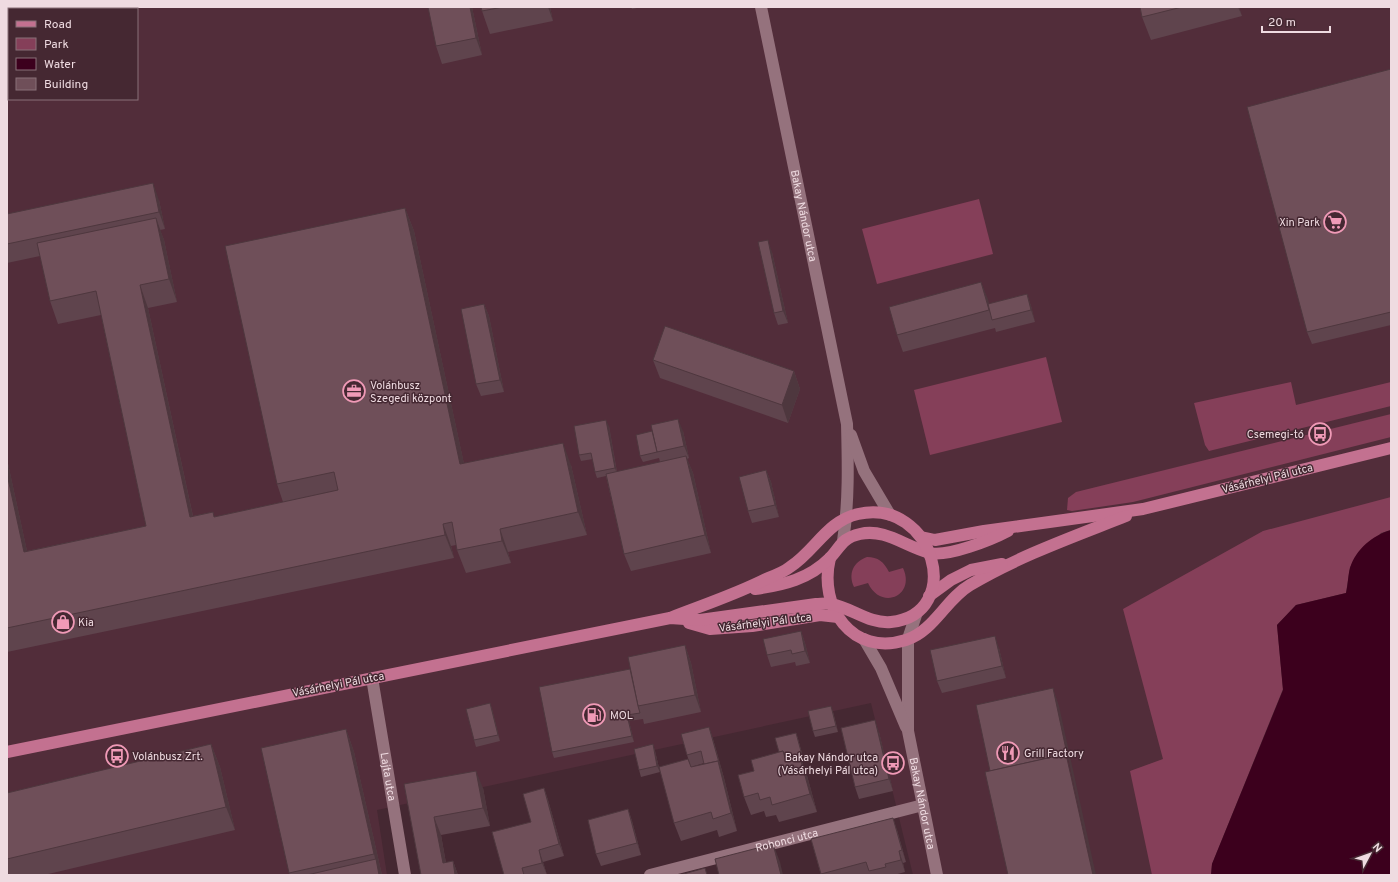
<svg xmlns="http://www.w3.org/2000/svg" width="1398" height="882" viewBox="0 0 1398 882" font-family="Overpass,sans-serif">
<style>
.built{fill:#522d3a;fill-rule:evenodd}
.green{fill:#853f59}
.water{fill:#3c001d}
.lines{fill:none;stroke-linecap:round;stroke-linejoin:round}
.minor{stroke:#95727d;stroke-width:12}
.major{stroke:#c37190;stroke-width:12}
.wall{fill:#5f444d}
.shaded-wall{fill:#4e373e}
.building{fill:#6f4f59;stroke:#4e373e}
.labels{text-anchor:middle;stroke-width:3;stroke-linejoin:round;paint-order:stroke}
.street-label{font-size:11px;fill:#efdbe1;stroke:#452832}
.poi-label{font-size:11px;fill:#efdbe1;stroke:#452832;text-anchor:start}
</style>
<rect width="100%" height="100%" fill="#452832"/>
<path class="built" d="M 7,7 L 1391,7 L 1391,875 L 913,875 L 871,703 L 377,810 L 387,875 L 7,875 ZM 9,9 L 137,9 L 137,99 L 9,99 Z"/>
<g class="green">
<polygon points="979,199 993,254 877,284 862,229"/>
<polygon points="1046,357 1062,422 930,455 914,390"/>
<polygon points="1291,382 1296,405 1391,382 1391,406 1209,451 1205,445 1194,403"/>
<polygon points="1391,414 1391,437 1133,502 1072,511 1067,510 1068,498 1076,492"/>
<polygon points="1391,497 1391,530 1381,533 1350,567 1346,593 1296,605 1277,625 1283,689 1212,864 1211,875 1152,875 1130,771 1163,759 1123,609 1263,531"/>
<path d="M 867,557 C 878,557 884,562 889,572 L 903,568 C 916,596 881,611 868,583 L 854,587 C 848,574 853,562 867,557 Z"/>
</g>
<path class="water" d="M 1391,530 L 1391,875 L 1211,875 L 1212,864 L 1283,690 L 1277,625 L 1296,605 L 1346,593 C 1348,585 1348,575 1350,568 C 1356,549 1373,535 1391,530 Z"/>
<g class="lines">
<g class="minor">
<path id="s1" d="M 761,7 L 847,424 C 848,463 849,502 843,541"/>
<polyline points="851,435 864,471 890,515"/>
<path id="s2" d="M 916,615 L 908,639 L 908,731 L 937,875"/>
<polyline points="864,639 881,668 906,727"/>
<path id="s3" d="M 372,678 L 405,875"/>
<path id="s4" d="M 650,875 L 923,805"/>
</g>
<g class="major">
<polyline points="921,537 935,540 984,531 1143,509 1391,448"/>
<path d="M 830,558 C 818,607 852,657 906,640 C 934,631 946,599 970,585 C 1019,556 1073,537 1126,516"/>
<path d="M 755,589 C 784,585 809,579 830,558 C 841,546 842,538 860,534 C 885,528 906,547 930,553 C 948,557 991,540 1008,531"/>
<polyline points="929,596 951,580 971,570 1002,564"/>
<polyline points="689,623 710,629 752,626 820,615 838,617"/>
<path d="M 7,752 L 670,618 C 703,605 737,594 768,578 C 776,575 784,572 790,567 C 815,551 827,521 858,514 C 934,497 966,614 891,622 C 869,624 852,608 831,604 C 826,603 821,604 816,604 L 700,620 L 670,618"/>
</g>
</g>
<g class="wall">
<polygon points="472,7 482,55 442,64 436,46"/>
<polygon points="481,7 550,7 553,21 490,34 482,11"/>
<polygon points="631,7 642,7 632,9"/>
<polygon points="1140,7 1239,7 1242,16 1151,40 1142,17"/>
<polygon points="1391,69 1391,325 1312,344 1307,332"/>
<polygon points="159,200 165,229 160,230 164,240 177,302 148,308 193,516 213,512 214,517 283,502 277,484 405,208 414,231 464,464 571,465 587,535 508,552 511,563 466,573 457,550 456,545 451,546 454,558 7,652 7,459 27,551 146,526 101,315 58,324 50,301 40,256 7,263 7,214"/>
<polygon points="772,252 788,323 778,325 774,313"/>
<polygon points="981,282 989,304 1027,294 1031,306 1035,322 996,332 995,328 903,352 897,335"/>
<polygon points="484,304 489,316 504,392 481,396 476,384"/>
<polygon points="653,360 794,371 800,389 788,423 660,378"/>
<polygon points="609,426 617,472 660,462 659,458 643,462 640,456 683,431 689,458 687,459 693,473 711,553 631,571 624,554 606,476 597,478 595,472 593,459 581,461 579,455"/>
<polygon points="766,470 771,482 779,517 752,523 748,511"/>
<polygon points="801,631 805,643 810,663 796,666 795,662 771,667 767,655"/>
<polygon points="685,645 691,663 701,712 644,724 643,719 629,721 634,742 554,758 552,752 630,669"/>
<polygon points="999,648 1006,678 942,693 937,681"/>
<polygon points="490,703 492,709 500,741 476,747 474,740"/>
<polygon points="833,712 838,732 815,737 813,731"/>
<polygon points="709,727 713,739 724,778 737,831 719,837 717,830 681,841 674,823 691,767 704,764 704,763 691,767 687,755"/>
<polygon points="346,729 354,752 382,875 290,875 289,873"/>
<polygon points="879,732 893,791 859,799 855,787"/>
<polygon points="796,733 798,739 804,761 802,762 806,772 817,812 779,822 776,815 766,817 764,811 751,815 744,797 754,771 779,752"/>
<polygon points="211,744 220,767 235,830 44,875 7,875 7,793"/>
<polygon points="653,744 655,751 660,772 641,777 639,770"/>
<polygon points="404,784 483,788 490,826 441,835 446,863 453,861 458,875 421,875"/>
<polygon points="544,788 548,800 564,856 543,862 547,875 504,875 531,822"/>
<polygon points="628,809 632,821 641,855 601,866 596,854"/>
<polygon points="897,830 906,862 903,863 905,872 894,875 870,875 870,874 867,875 821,875 811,839"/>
</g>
<g class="shaded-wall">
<polygon points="470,7 472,7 482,55 476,38"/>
<polygon points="548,7 550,7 553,21"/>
<polygon points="1238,7 1239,7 1242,16"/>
<polygon points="153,183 159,200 165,229 159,212"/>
<polygon points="405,208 414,231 469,487 460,464"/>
<polygon points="156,218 164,240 177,302 169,279"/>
<polygon points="768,240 772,252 788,323 783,311"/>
<polygon points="981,282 988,299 993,320 989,310"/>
<polygon points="140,285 148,308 198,540 190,517"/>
<polygon points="1027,294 1031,306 1035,322 1031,310"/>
<polygon points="484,304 489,316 504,392 500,380"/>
<polygon points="794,371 800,389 788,423 782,405"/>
<polygon points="678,419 683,431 689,458 684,446"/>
<polygon points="606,420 609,426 617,474 615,468"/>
<polygon points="563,443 571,465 587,535 578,512"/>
<polygon points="686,456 693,473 711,553 705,535"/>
<polygon points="7,459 32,574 24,552 7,474"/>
<polygon points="766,470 771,482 779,517 775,505"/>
<polygon points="443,524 451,546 454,558 445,535"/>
<polygon points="500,529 508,552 511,563 502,541"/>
<polygon points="801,631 805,643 810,663 805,651"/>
<polygon points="995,636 999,648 1006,678 1002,666"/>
<polygon points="685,645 691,663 701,712 695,695"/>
<polygon points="1053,688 1059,706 1096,875 1093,875"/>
<polygon points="490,703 492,709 500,741 498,735"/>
<polygon points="831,706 833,712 838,732 836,726"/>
<polygon points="627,715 629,721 634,742 632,736"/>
<polygon points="875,720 879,732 893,791 889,779"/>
<polygon points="709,727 713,739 724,778 737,831 731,813"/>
<polygon points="346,729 354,752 382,875 379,875 374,854"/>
<polygon points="796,733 798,739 804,761 802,755"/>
<polygon points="211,744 220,767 235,830 226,807"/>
<polygon points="653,744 655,751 660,772 657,766"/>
<polygon points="799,754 806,772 817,812 810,794"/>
<polygon points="476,771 483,788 490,826 483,808"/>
<polygon points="544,788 548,800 564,856 559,844"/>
<polygon points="628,809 632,821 641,855 637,843"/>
<polygon points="434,817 441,835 448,875 443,863"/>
<polygon points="893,818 897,830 906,862 902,850"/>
<polygon points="773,844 780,862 783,875 781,875"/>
<polygon points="539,850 543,862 547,875 542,863"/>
<polygon points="899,851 903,863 905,872 901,860"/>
<polygon points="453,861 458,875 455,875"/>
</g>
<g class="building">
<polygon points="428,7 470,7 476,38 436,46"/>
<polygon points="481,7 503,7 482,11"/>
<polygon points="1140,7 1182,7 1142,17"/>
<polygon points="1391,69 1391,312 1307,332 1247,107"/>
<polygon points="153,183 159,212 7,244 7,214"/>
<polygon points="405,208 460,464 563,443 578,512 500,529 502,541 457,550 452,522 443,524 445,535 7,628 7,474 24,552 146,526 96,291 50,301 37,243 156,218 169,279 140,285 190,517 213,512 214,517 338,490 334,472 277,484 225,246"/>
<polygon points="768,240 783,311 774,313 758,242"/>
<polygon points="981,282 989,310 897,335 889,307"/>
<polygon points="1027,294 1031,310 992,320 988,304"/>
<polygon points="484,304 500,380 476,384 461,309"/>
<polygon points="665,326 794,371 782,405 653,360"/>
<polygon points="678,419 684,446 657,452 651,425"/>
<polygon points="606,420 615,468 595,472 591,453 579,455 574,426"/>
<polygon points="652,431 657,452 640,456 636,435"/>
<polygon points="686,456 705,535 624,554 606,474"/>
<polygon points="766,470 775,505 748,511 739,477"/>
<polygon points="801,631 805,651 792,654 791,650 767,655 763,639"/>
<polygon points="995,636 1002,666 937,681 930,650"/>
<polygon points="685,645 695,695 638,706 628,657"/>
<polygon points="630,669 638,706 640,713 627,715 632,736 552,752 539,687"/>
<polygon points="1053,688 1068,759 1066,754 990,771 976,705"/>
<polygon points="490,703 498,735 474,740 466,709"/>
<polygon points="831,706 836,726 813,731 808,711"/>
<polygon points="875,720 889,779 855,787 841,728"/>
<polygon points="709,727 720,766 718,761 704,764 701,751 687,755 681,734"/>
<polygon points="346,729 374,854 289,873 261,748"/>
<polygon points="796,733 802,755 800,756 799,754 786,758 783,751 779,752 775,738"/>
<polygon points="211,744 226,807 7,859 7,793"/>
<polygon points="653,744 657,766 639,770 634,749"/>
<polygon points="783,751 785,758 799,754 810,794 772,805 770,797 760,800 758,793 744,797 738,775 754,771 751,760"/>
<polygon points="1066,754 1093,875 1008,875 985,772"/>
<polygon points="688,759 691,767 718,761 731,813 713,819 711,812 674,823 659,767"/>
<polygon points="476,771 483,808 434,817 443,863 453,861 455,875 421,875 404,784"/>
<polygon points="544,788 559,844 539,850 542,863 522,868 524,875 504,875 492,832 531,822 523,794"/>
<polygon points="628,809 637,843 596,854 588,820"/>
<polygon points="893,818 902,850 899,851 901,860 885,864 886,867 869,871 866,862 821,874 811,839"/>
<polygon points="773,844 781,875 719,875 715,859"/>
<polygon points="376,859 379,875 307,875"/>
<polygon points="705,868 707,875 680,875"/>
</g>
<defs>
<g id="supermarket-ring" transform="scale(1.15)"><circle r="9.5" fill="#452832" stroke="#f09ab7" stroke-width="1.5"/><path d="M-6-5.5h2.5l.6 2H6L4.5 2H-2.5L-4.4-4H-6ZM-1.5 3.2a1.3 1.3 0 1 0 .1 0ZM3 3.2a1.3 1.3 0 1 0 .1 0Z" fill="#f09ab7"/></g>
<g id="office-ring" transform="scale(1.15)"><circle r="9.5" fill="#452832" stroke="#f09ab7" stroke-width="1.5"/><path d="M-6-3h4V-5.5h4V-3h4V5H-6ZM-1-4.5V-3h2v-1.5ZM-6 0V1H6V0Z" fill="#f09ab7"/></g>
<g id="bus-ring" transform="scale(1.15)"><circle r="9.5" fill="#452832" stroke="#f09ab7" stroke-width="1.5"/><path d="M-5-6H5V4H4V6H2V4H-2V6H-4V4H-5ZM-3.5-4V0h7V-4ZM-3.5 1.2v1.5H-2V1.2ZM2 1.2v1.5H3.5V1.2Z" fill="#f09ab7"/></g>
<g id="shop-ring" transform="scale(1.15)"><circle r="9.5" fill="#452832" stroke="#f09ab7" stroke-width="1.5"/><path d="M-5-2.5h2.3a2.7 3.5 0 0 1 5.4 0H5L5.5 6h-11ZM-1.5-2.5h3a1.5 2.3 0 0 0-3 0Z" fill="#f09ab7"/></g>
<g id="fuel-ring" transform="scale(1.15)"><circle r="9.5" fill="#452832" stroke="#f09ab7" stroke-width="1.5"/><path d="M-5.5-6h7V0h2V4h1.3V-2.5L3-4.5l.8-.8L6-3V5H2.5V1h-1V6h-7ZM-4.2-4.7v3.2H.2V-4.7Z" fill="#f09ab7"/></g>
<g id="restaurant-ring" transform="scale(1.15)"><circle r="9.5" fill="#452832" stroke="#f09ab7" stroke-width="1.5"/><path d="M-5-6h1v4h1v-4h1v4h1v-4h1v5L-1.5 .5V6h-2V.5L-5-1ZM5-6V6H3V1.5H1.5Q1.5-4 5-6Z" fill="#f09ab7"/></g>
</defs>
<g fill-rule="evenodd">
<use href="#supermarket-ring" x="1335" y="222"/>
<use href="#office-ring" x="354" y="391"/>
<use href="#bus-ring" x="1320" y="434"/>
<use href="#shop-ring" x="63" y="622"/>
<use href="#fuel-ring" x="594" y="715"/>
<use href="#restaurant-ring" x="1008" y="753"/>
<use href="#bus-ring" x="117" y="756"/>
<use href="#bus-ring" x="893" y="763"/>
</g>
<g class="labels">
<g class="street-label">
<text dy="4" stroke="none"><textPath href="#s1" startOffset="213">Bakay Nándor utca</textPath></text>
<text transform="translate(1267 478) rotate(-14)" y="4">Vásárhelyi Pál utca</text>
<text transform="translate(765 622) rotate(-7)" y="4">Vásárhelyi Pál utca</text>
<text transform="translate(338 684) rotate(-11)" y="4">Vásárhelyi Pál utca</text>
<text dy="4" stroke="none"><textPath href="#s3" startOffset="100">Lajta utca</textPath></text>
<text dy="4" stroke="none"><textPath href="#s2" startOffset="191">Bakay Nándor utca</textPath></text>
<text dy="4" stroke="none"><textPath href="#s4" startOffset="141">Rohonci utca</textPath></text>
</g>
<g class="poi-label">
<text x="1320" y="226" text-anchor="end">Xin Park</text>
<text x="370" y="389">Volánbusz<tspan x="370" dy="13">Szegedi központ</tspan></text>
<text x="1304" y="438" text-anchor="end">Csemegi-tó</text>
<text x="78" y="626">Kia</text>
<text x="610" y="719">MOL</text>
<text x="1024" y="757">Grill Factory</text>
<text x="132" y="760">Volánbusz Zrt.</text>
<text x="878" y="761" text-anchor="end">Bakay Nándor utca<tspan x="878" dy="13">(Vásárhelyi Pál utca)</tspan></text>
</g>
</g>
<rect width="1398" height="882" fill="none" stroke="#efdbe1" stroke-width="16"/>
<rect x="8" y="8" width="130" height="92" fill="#452832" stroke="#897078"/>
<rect x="16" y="21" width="20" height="6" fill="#c37190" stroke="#897078"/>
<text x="44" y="28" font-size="12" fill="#efdbe1">Road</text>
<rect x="16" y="38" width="20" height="12" fill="#853f59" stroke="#897078"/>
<text x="44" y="48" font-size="12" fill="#efdbe1">Park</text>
<rect x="16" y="58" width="20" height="12" fill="#3c001d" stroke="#897078"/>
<text x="44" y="68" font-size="12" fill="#efdbe1">Water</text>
<rect x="16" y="78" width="20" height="12" fill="#6f4f59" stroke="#897078"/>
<text x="44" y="88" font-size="12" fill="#efdbe1">Building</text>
<g transform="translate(1370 854) rotate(49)" stroke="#452832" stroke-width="3" paint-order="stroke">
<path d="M0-3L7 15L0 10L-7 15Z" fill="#efdbe1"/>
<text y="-6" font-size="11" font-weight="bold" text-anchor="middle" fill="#efdbe1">N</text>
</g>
<path d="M1262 26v6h68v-6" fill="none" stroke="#efdbe1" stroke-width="2"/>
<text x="1268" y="26" font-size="12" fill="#efdbe1" stroke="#452832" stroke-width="3" paint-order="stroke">20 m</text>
</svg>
